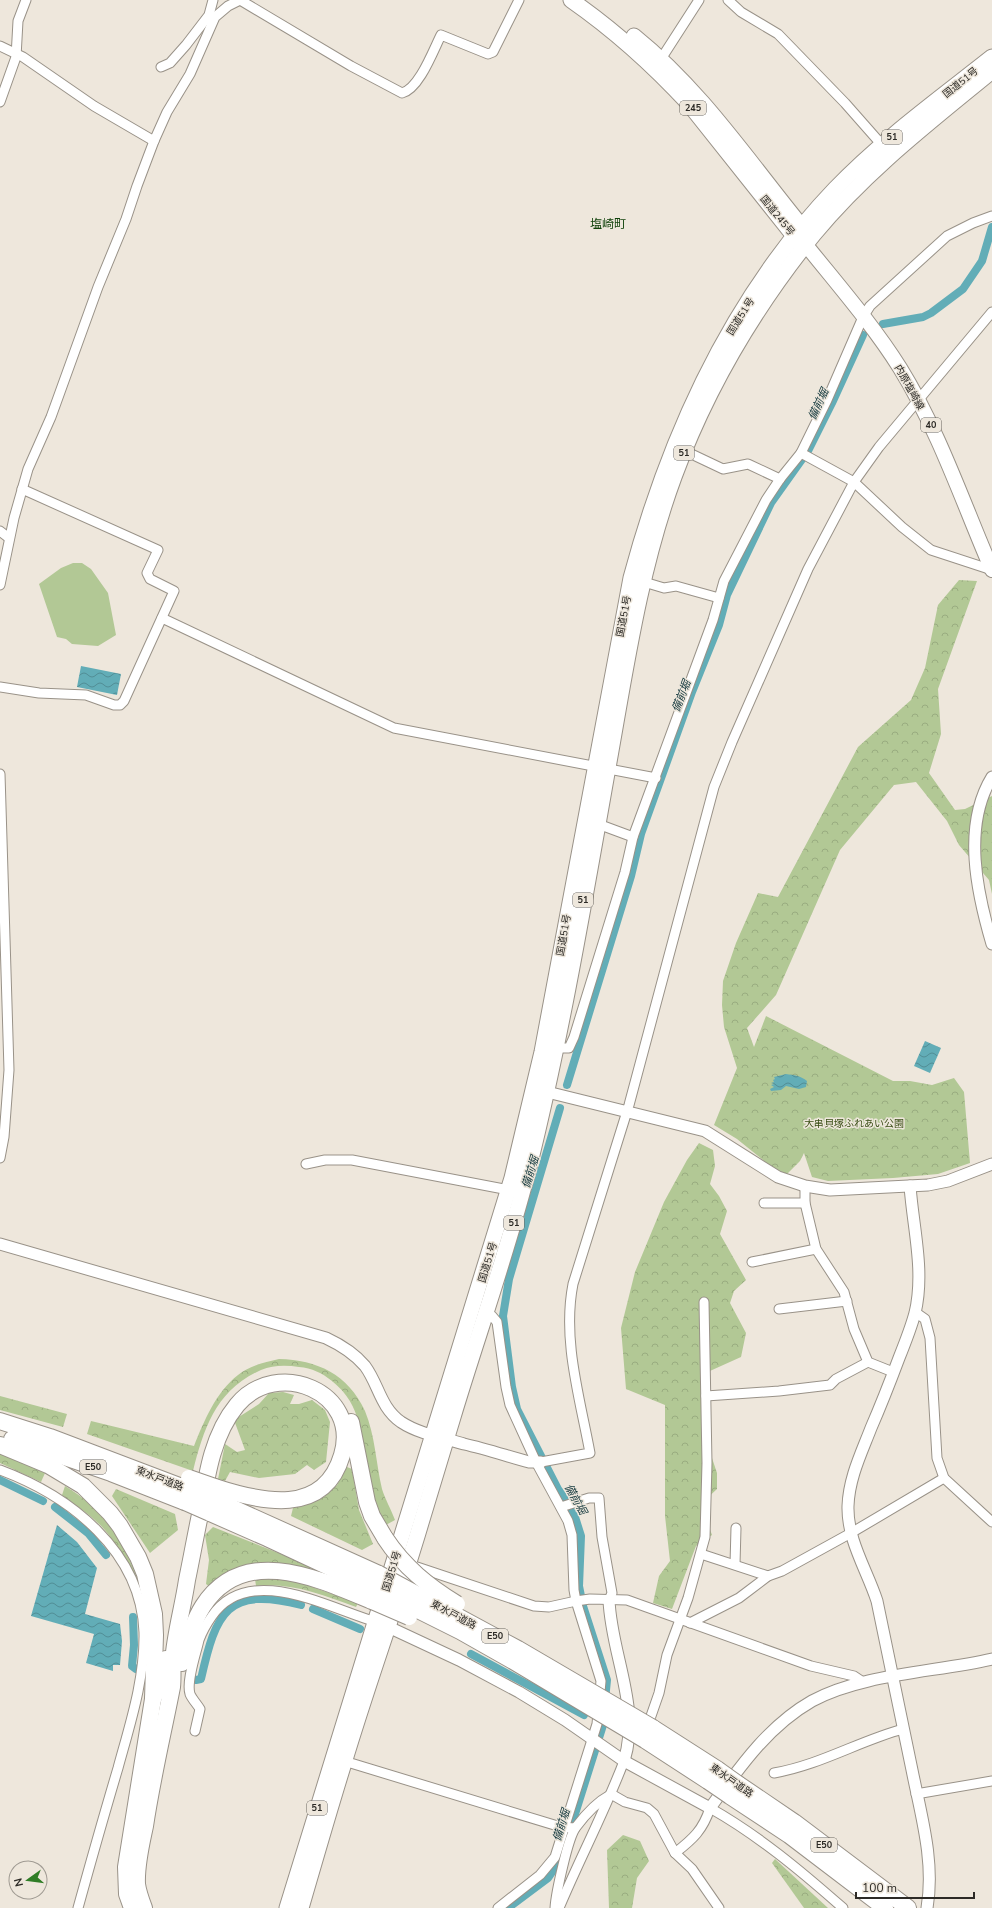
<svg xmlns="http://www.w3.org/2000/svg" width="992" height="1908" viewBox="0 0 992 1908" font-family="'Nunito Sans','Noto Sans JP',sans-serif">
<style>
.grass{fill:#b2c895}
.forest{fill:url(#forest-crowns)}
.water{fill:url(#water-waves)}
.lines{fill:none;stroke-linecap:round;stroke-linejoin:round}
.canal{stroke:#62adb7;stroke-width:8}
.minor-casing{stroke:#999288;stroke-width:11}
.tertiary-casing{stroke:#999288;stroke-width:13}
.primary-casing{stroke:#999288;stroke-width:16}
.trunk-casing{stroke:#999288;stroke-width:17}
.motorway-casing{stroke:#999288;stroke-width:18}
.minor{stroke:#fff;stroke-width:9}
.tertiary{stroke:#fff;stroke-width:11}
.primary{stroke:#fff;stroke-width:14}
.trunk{stroke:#fff;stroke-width:15}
.motorway{stroke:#fff;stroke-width:16}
.motorway-bridge-casing{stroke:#999288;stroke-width:18;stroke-linecap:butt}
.motorway-bridge{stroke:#fff;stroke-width:16}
.labels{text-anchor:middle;stroke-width:3;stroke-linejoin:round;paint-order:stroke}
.shield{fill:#eee7dc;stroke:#66635d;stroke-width:1}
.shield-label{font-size:9px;font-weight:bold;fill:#2c2a26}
.street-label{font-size:10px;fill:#2c2a26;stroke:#eee7dc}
.park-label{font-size:10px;fill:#394d14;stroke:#eee7dc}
.water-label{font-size:11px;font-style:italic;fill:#13383d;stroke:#eee7dc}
.quarter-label{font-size:12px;fill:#10420a;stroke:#eee7dc}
</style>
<defs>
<pattern id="forest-crowns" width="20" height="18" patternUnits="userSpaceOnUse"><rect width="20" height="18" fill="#b2c895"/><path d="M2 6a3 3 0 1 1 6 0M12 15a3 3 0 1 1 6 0" fill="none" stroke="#99ac80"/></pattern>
<pattern id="water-waves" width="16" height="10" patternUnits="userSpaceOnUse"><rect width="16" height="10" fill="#62adb7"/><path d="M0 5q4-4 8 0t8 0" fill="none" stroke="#518d95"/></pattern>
</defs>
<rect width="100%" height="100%" fill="#eee7dc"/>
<polygon class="grass" points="73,563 82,563 91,569 108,593 116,635 98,646 72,644 66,639 57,637 39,584 61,568"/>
<g class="forest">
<polygon points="959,580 977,581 938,689 941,734 929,773 955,810 965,809 992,796 992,894 989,880 959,845 947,821 916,782 894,785 840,850 776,995 747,1028 754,1047 766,1016 893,1081 910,1081 932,1085 954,1078 964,1092 970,1163 938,1174 893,1178 828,1181 812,1177 804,1153 800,1161 786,1175 768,1164 737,1139 714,1125 737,1068 724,1027 722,1005 723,981 736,943 758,893 778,897 858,747 911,700 925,668 938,605"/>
<polygon points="699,1143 713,1150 715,1166 710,1184 719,1196 727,1211 720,1234 746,1280 734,1291 730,1303 746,1333 741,1357 701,1375 703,1431 717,1473 717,1489 701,1504 712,1535 696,1546 672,1609 653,1603 659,1576 670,1561 665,1516 665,1405 626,1389 621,1328 635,1272 664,1202 687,1160"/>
<path d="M 279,1359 C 317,1360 348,1374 365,1411 C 375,1435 376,1463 382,1489 C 385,1499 391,1509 395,1520 L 384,1526 C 375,1509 370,1490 367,1471 C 359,1435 364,1407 332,1381 C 322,1373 312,1368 299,1367 C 286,1365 273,1365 261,1370 C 216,1390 204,1428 193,1471 L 87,1434 L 91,1421 L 194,1446 C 204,1421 216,1392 238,1375 C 249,1366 265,1362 279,1359 Z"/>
<polygon points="283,1392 294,1395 290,1404 299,1404 312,1400 325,1410 330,1422 326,1462 314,1470 307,1465 295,1474 259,1478 230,1472 225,1481 218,1479 225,1444 237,1452 245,1450 234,1420 259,1404 269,1393"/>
<polygon points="0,1396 67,1414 63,1427 0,1410"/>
<polygon points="0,1452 45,1473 41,1482 0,1463"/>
<polygon points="347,1467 352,1469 359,1510 373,1544 362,1550 291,1516 293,1508 324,1497 337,1485"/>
<path d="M 65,1486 C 104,1509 126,1545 140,1586 L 138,1587 C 130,1570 122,1553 111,1538 C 99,1520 79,1508 62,1495 Z"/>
<polygon points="116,1489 175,1514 178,1530 150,1553 112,1496"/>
<polygon points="213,1527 311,1566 310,1570 273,1563 246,1567 210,1587 206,1584 209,1560 205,1535"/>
<path d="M 268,1577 L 292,1580 L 358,1603 L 356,1607 C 323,1595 291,1582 256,1586 L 255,1579 Z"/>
<polygon points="623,1835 640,1841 649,1861 637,1878 632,1908 609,1908 607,1850"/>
<polygon points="775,1859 828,1908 804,1908 772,1863"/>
</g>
<g class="water">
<polygon points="81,666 121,674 117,695 77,687"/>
<polygon points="925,1041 941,1048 930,1073 914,1066"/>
<path d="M 786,1074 C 794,1075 801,1076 807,1081 L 806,1087 L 799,1089 L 786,1086 L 781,1090 L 771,1091 L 770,1089 L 774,1087 L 771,1085 L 774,1084 L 771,1083 L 774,1082 L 773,1080 L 775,1079 L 774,1077 Z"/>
<polygon points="57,1525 77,1542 97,1568 85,1614 120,1624 122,1641 120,1665 113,1665 113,1671 86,1663 94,1634 31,1616"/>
</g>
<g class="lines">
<g class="canal">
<polyline points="883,324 923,317 931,313 963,289 982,261 992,227"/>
<polyline points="567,1085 631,876 641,834 692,692 719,625 727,595 771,503 808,451 832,403 863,335"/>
<polyline points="560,1108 509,1279 503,1316 512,1387 517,1409 558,1489 566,1500 575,1517 581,1536 579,1586 583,1606 607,1680 605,1700"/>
<polyline points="0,1480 43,1501"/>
<polyline points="55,1507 88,1533 106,1555"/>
<polyline points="313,1609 360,1629"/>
<polyline points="133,1617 134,1645 132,1666 136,1669"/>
<polyline points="471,1654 584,1715"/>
<path d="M 196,1680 L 201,1679 C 216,1612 227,1586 301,1605"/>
<polyline points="569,1833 604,1722 604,1714"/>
<polyline points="508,1908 548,1878 563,1856"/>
</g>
<g class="minor-casing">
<g id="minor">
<path d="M 240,0 L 351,66 L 402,93 C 419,89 433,51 441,35 L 488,54 L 493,52 L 519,0"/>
<polyline points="728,0 741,12 778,34 845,103 882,145"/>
<polyline points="0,46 23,57 94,106 154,141"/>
<polyline points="661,59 699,0"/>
<polyline points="161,67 170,63 186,45 209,15 213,0"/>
<polyline points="0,102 16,57 18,21 26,0"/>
<polyline points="685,451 723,469 748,464 780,479"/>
<polyline points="801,453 854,482 902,527 931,550 992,570"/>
<polyline points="0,531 9,538"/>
<polyline points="644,582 664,588 676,586 719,598"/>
<polyline points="0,585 14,518 28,469 51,417 98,287 126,219 137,186 154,141 167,112 190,74 215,17 228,6 240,0"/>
<polyline points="162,618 394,728 656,778"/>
<polyline points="0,687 39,693 86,695 114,705 120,705 124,701 174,591 150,579 147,573 158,550 22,489"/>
<polyline points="0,774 9,1070 4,1137 0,1158"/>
<polyline points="598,824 633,837"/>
<polyline points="556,1048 569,1048 574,1037 625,872 633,837 713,620 724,581 766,500 780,479 801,453 827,400 863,317 870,306 947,236 973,223 992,216"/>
<polyline points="306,1164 325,1160 352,1160 509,1190"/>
<polyline points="805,1186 805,1203 816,1249 844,1292 854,1329 868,1362 893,1372"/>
<polyline points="764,1203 805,1203"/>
<polyline points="752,1262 816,1249"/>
<polyline points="779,1309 847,1301"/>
<polyline points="915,1312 925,1319 930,1338 937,1458 944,1478 992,1522"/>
<polyline points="485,1313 492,1316 497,1322 506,1387 510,1405 536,1462 568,1521 572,1535 574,1590 576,1601 601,1681 597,1724 555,1857 540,1875 498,1908"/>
<polyline points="706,1396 779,1391 830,1385 836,1379 868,1362"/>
<path d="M 541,1462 L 590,1453 C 580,1398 562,1340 573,1284 L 629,1105 L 714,787 L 732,742 L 808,569 L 854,482 L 879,447 L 992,312"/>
<path d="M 0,1470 C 70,1496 141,1551 144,1632 C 145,1679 130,1724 118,1768 C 104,1815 91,1861 78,1908"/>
<polyline points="561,1507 589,1498 599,1498 602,1537 612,1593 609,1600"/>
<polyline points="701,1554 768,1576"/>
<polyline points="735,1564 736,1528"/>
<polyline points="411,1565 534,1606 549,1607 576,1601 590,1599 627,1600 811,1666 854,1676 863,1682"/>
<polyline points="690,1623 739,1598 768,1576 782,1571 851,1533 944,1478"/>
<polyline points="651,1716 659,1693 667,1655 688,1598 705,1537 707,1463 704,1302"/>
<path d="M 195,1731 L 200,1709 C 197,1704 192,1699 190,1694 C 186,1681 196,1654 199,1640 C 202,1632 207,1623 212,1616 C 249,1562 328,1608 376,1622"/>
<polyline points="344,1761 561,1827 575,1828"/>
<path d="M 774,1773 C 820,1765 859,1741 903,1729"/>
<polyline points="611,1794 625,1802 647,1808 654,1814 675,1853 692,1869 719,1908"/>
<polyline points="916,1794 992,1781"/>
<path d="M 675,1853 C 693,1839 703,1830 710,1808 C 758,1835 801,1871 843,1908"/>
<path d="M 555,1908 C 556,1893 568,1837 576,1827 C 585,1815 597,1802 610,1795"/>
<path d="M 559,1908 C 580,1858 605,1811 624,1761"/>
</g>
</g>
<g class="tertiary-casing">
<g id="tertiary">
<path d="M 992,777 C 962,826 977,893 992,944"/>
<polyline points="539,1090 705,1131 778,1177 805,1186 830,1190 928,1185 948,1181 992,1164"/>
<path d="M 910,1186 C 913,1228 925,1271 915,1313 C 911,1328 905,1343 899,1358 C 890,1382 881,1405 871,1428 C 861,1454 849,1478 848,1506 C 847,1540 867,1570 877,1601 C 889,1657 900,1714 912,1770 C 921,1815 935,1862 927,1908"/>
<path d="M 0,1244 L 326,1338 C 341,1345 354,1353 365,1366 C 379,1385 380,1407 401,1422 C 419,1434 444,1438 464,1444 C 486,1449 507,1456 529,1462 L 541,1462"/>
<path d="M 609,1600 C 611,1654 641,1707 624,1761"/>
<path d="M 382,1624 L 459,1660 L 519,1692 L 565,1720 L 624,1761 L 710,1808 C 739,1768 768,1726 812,1701 C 861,1674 936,1672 992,1659"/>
</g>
</g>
<g class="primary-casing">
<path id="primary" d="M 806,245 C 838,285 873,325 900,368 C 939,431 963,503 992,570"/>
</g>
<g class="trunk-casing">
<g id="trunk">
<path d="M 571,0 C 614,30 653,65 689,104 L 794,236 L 802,242"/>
<path d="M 634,36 C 701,90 748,161 802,227 L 804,236"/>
<path d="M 287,1908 L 512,1178 L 542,1052 L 631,578 C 669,436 732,297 835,189 C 882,140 939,99 992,57"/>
<path d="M 301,1908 C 315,1860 329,1811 344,1763 C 364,1696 388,1629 409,1562 C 424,1514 438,1466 453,1417 C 478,1334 508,1251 529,1167 C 562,1034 585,897 609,762 C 626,667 640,569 674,477 C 706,390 755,307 814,234 C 866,171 930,122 992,71"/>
</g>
</g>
<g class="motorway-casing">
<g id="motorway">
<polyline points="0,1421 50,1437 187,1489"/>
<polyline points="351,1422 367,1502 372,1516 385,1538"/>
<polyline points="12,1439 111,1473 185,1502"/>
<polyline points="0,1445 48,1465 83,1486 110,1513 120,1526 138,1557 145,1574 154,1614 155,1635 153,1699 126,1867 127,1894 132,1908"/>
<polyline points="213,1499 379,1574"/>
<polyline points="210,1513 267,1538 374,1588"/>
<path d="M 182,1663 C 188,1643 192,1623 203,1606 C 244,1543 319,1579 372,1601"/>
<polyline points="153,1699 162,1679 166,1659"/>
<polyline points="653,1728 717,1769"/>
<polyline points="645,1740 708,1781"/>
<polyline points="738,1784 794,1822 908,1908"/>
<polyline points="730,1796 789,1835 885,1908"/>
<path d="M 144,1908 C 141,1900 138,1892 137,1884 C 136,1865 141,1845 145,1826 C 152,1779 163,1733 172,1687 C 173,1679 172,1670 173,1662 C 175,1634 183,1607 187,1580 C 192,1556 196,1533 201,1510 C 207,1473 213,1434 237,1405 C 277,1357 361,1392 342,1455 C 324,1517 261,1502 215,1487"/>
</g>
</g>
<use href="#minor" class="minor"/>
<use href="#tertiary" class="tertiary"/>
<use href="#primary" class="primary"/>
<use href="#trunk" class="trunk"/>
<use href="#motorway" class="motorway"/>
<g class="motorway-bridge-casing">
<g id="motorway-bridge">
<polyline points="189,1478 215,1487"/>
<polyline points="187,1489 213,1499"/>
<polyline points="185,1502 210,1513"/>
<path d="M 385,1538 C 404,1567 428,1586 457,1604"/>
<polyline points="379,1574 518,1649 653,1728"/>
<polyline points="374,1588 460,1631 513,1661 645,1740"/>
<polyline points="372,1601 409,1617"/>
<polyline points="717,1769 738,1784"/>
<polyline points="708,1781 730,1796"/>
</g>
</g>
<use href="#motorway-bridge" class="motorway-bridge"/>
</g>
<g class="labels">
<g class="shield">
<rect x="680" y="101" width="26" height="14" rx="3"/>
<rect x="882" y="130" width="20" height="14" rx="3"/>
<rect x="921" y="418" width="20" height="14" rx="3"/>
<rect x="674" y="446" width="20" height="14" rx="3"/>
<rect x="573" y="893" width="20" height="14" rx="3"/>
<rect x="504" y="1216" width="20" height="14" rx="3"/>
<rect x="80" y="1460" width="26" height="14" rx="3"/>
<rect x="482" y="1629" width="26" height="14" rx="3"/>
<rect x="307" y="1801" width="20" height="14" rx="3"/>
<rect x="811" y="1838" width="26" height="14" rx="3"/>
</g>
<g class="shield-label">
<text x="693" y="111">245</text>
<text x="892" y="140">51</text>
<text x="931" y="428">40</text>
<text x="684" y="456">51</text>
<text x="583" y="903">51</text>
<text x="514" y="1226">51</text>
<text x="93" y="1470">E50</text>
<text x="495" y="1639">E50</text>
<text x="317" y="1811">51</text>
<text x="824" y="1848">E50</text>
</g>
<g class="street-label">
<text transform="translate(960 82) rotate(-39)" y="4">国道51号</text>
<text transform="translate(778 215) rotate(51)" y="4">国道245号</text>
<text transform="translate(740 316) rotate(-58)" y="4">国道51号</text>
<text transform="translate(910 387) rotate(61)" y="4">内原塩崎線</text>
<text transform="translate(623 616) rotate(-79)" y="4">国道51号</text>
<text transform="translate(563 935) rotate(-80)" y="4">国道51号</text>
<text transform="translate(487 1262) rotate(-73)" y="4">国道51号</text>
<text transform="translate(160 1478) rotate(21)" y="4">東水戸道路</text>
<text transform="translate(391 1571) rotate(-73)" y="4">国道51号</text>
<text transform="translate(454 1614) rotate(28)" y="4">東水戸道路</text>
<text transform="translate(732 1780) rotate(35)" y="4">東水戸道路</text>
</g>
<g class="park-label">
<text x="854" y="1127">大串貝塚ふれあい公園</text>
</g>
<g class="water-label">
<text transform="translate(818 404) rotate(-65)" y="4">備前堀</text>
<text transform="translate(681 696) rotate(-69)" y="4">備前堀</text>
<text transform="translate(530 1172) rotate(-73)" y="4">備前堀</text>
<text transform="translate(576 1499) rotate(61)" y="4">備前堀</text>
<text transform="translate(561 1825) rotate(-73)" y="4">備前堀</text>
</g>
<g class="quarter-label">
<text x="608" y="228">塩崎町</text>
</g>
</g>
<g transform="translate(28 1880) rotate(256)"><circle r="19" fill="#eee7dc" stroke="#a09b93"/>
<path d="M0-3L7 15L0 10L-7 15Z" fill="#2f7d26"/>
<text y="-6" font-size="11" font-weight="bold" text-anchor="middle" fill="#2c2a26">N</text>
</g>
<path d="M856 1892v6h118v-6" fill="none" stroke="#2c2a26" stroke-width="2"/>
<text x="862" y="1892" font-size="12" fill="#2c2a26" stroke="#eee7dc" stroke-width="3" paint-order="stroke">100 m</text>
</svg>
